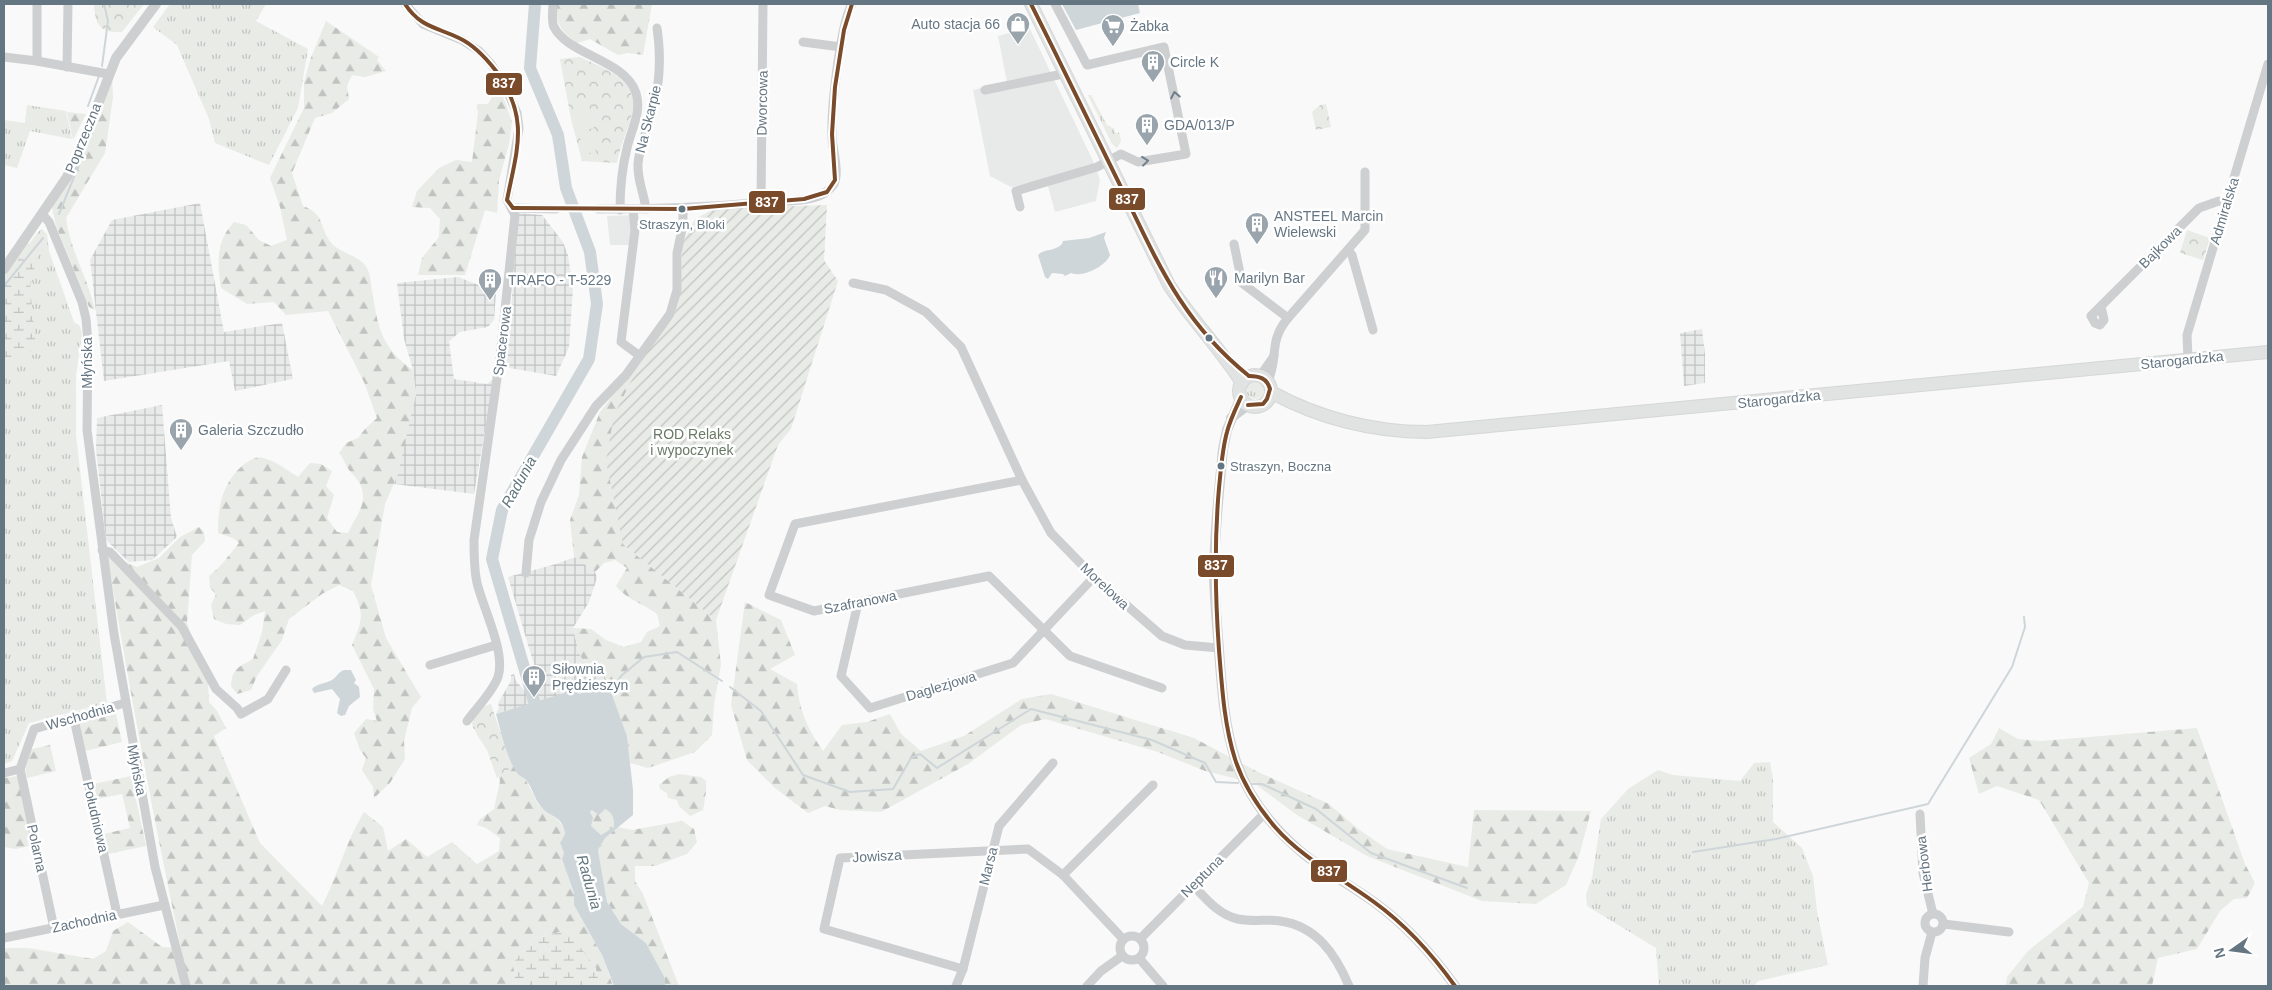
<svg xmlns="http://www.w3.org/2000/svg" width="2272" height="990" viewBox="0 0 2272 990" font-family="Arial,sans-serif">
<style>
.built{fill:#e8e9e9}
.industrial{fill:url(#industrial-grid)}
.grass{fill:url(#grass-tufts)}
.forest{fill:url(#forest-firs)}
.wetland{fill:url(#wetland-marsh)}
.park{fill:url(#park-crowns)}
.garden{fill:url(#garden-furrows)}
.pitch{fill:#e8ebe6}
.water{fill:#ced6d9;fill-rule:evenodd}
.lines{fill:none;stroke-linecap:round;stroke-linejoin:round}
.stream{stroke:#ced6d9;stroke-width:2}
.river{stroke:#ced6d9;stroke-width:12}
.secondary-casing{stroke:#d5d6d7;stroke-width:14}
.minor{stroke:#cecfd0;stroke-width:9}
.tertiary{stroke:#cecfd0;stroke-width:10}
.secondary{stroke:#e1e2e2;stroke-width:12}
.bus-1-casing{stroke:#fff;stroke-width:8}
.bus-1{stroke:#7a4b2a;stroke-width:4}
.oneway{stroke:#707f8b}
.bus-dot{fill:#657683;stroke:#fff;stroke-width:2}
.labels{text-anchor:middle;stroke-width:5;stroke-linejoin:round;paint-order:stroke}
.bus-label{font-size:13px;fill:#657683;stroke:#fff}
.poi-label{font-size:14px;fill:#657683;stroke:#fff;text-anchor:start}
.street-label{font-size:14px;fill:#657683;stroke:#fff}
.park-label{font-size:14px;fill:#687a64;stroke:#fff}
.water-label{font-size:15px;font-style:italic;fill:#60757c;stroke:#fff}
.line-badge{stroke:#fff;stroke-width:2}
.badge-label{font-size:14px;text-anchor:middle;font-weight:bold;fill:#fff}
</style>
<defs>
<pattern id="industrial-grid" width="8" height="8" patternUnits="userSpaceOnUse" patternTransform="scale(1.25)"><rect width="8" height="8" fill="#e8e9e9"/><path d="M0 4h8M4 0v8" fill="none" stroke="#c0c1c2"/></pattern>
<pattern id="grass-tufts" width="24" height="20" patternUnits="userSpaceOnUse" patternTransform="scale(1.25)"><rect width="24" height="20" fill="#e8ebe6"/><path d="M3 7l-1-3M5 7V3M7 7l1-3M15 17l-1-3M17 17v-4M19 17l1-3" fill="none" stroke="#c0c3c0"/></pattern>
<pattern id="forest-firs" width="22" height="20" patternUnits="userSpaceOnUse" patternTransform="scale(1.25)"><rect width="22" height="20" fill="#e8ebe6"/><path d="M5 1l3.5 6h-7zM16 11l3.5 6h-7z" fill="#c0c3c0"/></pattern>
<pattern id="wetland-marsh" width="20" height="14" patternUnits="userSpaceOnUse" patternTransform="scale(1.25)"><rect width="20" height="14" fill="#e8ebe6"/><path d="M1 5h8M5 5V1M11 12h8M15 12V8" fill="none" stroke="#c0c3c0"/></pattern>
<pattern id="park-crowns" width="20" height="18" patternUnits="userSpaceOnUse" patternTransform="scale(1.25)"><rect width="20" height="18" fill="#e8ebe6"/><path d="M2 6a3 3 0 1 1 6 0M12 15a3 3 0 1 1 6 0" fill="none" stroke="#c0c3c0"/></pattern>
<pattern id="garden-furrows" width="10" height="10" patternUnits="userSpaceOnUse" patternTransform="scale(1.25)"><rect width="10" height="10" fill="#e8ebe6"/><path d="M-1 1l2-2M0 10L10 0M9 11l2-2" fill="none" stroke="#c0c3c0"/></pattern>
</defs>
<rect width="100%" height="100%" fill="#f9f9f9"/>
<g class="built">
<polygon points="1029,27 1095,165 1100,180 1096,201 1055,212 1046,179 1011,187 990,176 973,90 1007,82 998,36"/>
<polygon points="634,215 632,245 610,245 607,216"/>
</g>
<g class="industrial">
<polygon points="200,203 224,332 282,323 293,379 235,391 229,361 104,381 90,260 112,220"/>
<polygon points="518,213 542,215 563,242 568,255 573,289 569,347 556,376 504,367 511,311"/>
<polygon points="458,277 494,291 496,293 494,320 488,327 460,332 449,341 454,379 487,384 494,378 474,494 394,484 416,394 413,370 404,339 397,283"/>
<polygon points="1702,329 1705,354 1705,383 1684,386 1680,333"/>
<polygon points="162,405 171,518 177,537 152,560 129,562 106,540 96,449 97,418"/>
<polygon points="575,557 595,572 597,578 589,602 573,628 579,653 585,664 602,668 607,681 579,694 566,680 564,685 573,691 496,714 499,707 498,703 511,681 511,675 514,674 516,681 524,690 538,685 539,682 508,577 556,564"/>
</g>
<g class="grass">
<polygon points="170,4 266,4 256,21 308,49 298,108 269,165 215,143 209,119 177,45 153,27"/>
<polygon points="1088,95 1091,95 1107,125 1115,129 1114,130 1116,134 1119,132 1121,141 1117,148 1112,144"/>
<polygon points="27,105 66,111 72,139 30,131 17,168 4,165 4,120 25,123"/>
<polygon points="42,229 47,234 49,251 74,322 80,326 82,334 76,375 76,435 107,703 29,723 12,761 4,764 4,276 27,242 29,244 38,232"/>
<circle cx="1255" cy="390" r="9"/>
<polygon points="1770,762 1773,778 1773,822 1802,848 1813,876 1817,911 1828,965 1758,981 1754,986 1659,986 1656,948 1587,906 1586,894 1592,878 1601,819 1628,789 1658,770 1673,775 1740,781 1754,763"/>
</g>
<g class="forest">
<path d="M 555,4 L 652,4 L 643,55 L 628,53 L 618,55 L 590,39 L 577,43 C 560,30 557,25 555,4 Z"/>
<path d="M 326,21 L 379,57 L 377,60 L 386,71 L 365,77 L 352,75 L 347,86 L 349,99 L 332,113 L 315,118 L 292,173 L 303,206 C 324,214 319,224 329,240 C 338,254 362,255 368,270 C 371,277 371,288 373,296 C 378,330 384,350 413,370 L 416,394 L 398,474 L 385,504 L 371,585 L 386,638 L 421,697 L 412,708 L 404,741 L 405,759 L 390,783 L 374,798 L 373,787 L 362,770 L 366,758 L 360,750 L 354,733 L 366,719 L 377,721 L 373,709 L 374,689 L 352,645 C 362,620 365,615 353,591 L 339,585 L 322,594 L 289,619 L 282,640 L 257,676 L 251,690 L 237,694 L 231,686 C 232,668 239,667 253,659 L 262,632 L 265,611 L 254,615 L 240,625 L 226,624 L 214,619 L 211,605 L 216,594 L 210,588 L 209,576 C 221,567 229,555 239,543 L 233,538 L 218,533 C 218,506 222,484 242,466 C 248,461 256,456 263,458 C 276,461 287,470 298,477 L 310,463 L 321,464 L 332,471 L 326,486 L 334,495 L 327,518 L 337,532 L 348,533 C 355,517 368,505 361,486 C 358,479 353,475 349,470 C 345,464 344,459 339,453 L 346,443 L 358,438 L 365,429 L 377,418 L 364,382 L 328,311 L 286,315 L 274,302 L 247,304 L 221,288 C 217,263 216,241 234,222 L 246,225 L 259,240 L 271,246 L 287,240 L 280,207 L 270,178 L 304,108 L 304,83 L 310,60 Z"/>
<path d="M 112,79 L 113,97 L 105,153 L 66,218 C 70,250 88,278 95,310 L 89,307 L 56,226 L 52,208 Z"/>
<polygon points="499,85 512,122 509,144 499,180 497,213 485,210 465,275 418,275 422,258 439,237 440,219 430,208 412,207 417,191 439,168 456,160 472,162 478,113 477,104 488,104"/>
<polygon points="67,112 86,114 73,140"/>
<path d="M 647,350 L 623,544 L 716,620 L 721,665 L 714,704 L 712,735 L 695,752 L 648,768 L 630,763 L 627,736 L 602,669 L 585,664 L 579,653 L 573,628 L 591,629 L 606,640 L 624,647 L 641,642 L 647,632 L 660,626 L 657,614 C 644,604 626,599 616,586 L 627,568 L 615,560 L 604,563 L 595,572 L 574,557 L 570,520 L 579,495 L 582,457 L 600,412 Z"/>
<path d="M 199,527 L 204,532 L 205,541 L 192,555 L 187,623 L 208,682 L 209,702 L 217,711 L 226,728 L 214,736 L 260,843 L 322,906 C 338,875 346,841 364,812 L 383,827 L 388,851 L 406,839 L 427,857 L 452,842 L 477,864 L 499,851 L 500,838 L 486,828 L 477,825 L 480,819 L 494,809 L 500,781 L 493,758 L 479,732 L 473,728 L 472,723 L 476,717 L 502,733 L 538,804 C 549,816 562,817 565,834 L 560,843 L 564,853 L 562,859 L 574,893 L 574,905 L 602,955 L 613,986 L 599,986 L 595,968 L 567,930 L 532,939 L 513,963 L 516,986 L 4,986 L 4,949 L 7,948 L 28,948 L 93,959 L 106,951 L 113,931 L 128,922 L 162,947 L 181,948 C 153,817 129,686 107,554 L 137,567 L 159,558 L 180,537 Z"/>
<path d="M 745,602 L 781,620 L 795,655 L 770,669 L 797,684 C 800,713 807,727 823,751 L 842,725 L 867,722 L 890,714 L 901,734 L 921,751 L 964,736 L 1022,699 L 1051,694 L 1194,738 L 1258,772 L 1329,804 L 1357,828 L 1387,849 L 1468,867 L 1474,810 L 1591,811 L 1579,856 L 1566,885 L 1536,904 L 1482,901 L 1367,856 L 1297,815 L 1254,783 L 1205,771 L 1158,752 L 1045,719 L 1021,725 L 968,764 L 881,812 L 840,810 L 825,806 L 808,813 L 775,788 L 747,760 L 731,705 Z"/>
<polygon points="116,714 122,742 85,751 79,722"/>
<polygon points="1999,728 2018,739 2041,741 2197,728 2245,864 2255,883 2247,898 2234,899 2220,911 2197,949 2158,958 2152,986 2006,986 2007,977 2028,951 2083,907 2089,883 2039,800 1997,786 1979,794 1969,758 1991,744"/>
<polygon points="50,745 56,771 27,778 24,761 28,750"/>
<polygon points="679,774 701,777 706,781 706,792 703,810 690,816 679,806 677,800 668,798 667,793 660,789 659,785 669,777"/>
<polygon points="18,776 33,845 16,849 4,847 4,778"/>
<polygon points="131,776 146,846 108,854 104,834 130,828 122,794 97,799 94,784"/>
<path d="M 605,809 C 613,813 614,818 614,827 L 601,835 L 591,826 L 592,818 L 590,812 L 592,810 Z"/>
<polygon points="682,821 694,829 697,842 687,854 655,866 635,866 635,881 643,894 679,986 665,986 665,978 646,943 621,924 607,902 598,850 605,838 618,827 632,830"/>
</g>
<g class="wetland">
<polygon points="23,253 38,253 30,287 36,348 4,370 4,281"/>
<polygon points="567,930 596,968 599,986 516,986 513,963 532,939"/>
</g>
<g class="park">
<path d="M 94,4 L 144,4 L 122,32 C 100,33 95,25 94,4 Z"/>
<path d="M 580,57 C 603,68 641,80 632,114 C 628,130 620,146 617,163 L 582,161 L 571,119 L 560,59 Z"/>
<polygon points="1326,104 1331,127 1316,130 1312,112 1320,105"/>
<polygon points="2187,230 2210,238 2203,260 2180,253"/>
<polygon points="491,704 512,767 497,778 487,750 476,733 473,718 481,707"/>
</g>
<polygon class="garden" points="827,205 824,260 838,281 791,429 778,445 716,620 623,544 606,461 614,415 647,350 674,317 681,290 682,245 695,219 714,209"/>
<g class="pitch">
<polygon points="588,102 594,128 579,132 573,106"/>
<polygon points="591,131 596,152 584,154 579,133"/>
</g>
<g class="water">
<polygon points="1062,4 1138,4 1140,13 1076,30"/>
<path d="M 1106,232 L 1104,238 L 1110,255 C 1106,266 1083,278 1071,273 L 1065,276 L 1063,274 L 1052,273 L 1048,279 L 1045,277 L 1038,255 C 1045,248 1054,252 1062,244 L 1063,241 L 1089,238 Z"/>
<path d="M 344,670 L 351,670 L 356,680 L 354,683 L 359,687 L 360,697 L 349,706 L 345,715 L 341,716 L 337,713 L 340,699 L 332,689 L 314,693 L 312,689 C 318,683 325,684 332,680 C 337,677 338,672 344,670 Z"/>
<path d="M 566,679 L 579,694 L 607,681 L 627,736 L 633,790 L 633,815 L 605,838 L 598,850 L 607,902 L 621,924 L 646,943 L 665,978 L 665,986 L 614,986 L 602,955 L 574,905 L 574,893 L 562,859 L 564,853 L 560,843 L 565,834 C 562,813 549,819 539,804 C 534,797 532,787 526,780 C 524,777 519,776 517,773 C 507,759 501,731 496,714 L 571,691 L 564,685 ZM 605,809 C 613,813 614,818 614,827 L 601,835 L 591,826 L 593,818 L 590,812 L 592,810 L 599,815 Z"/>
</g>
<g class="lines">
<g class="stream">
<polyline points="102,66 108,21 104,4"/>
<polyline points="88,106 99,76"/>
<polyline points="59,214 91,135"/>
<polyline points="4,286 43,238"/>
<polyline points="730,687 761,711 803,775 850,792 893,789 911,758 920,754 937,768 1031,709 1152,740 1205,763 1216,782 1238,783"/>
<polyline points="611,692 621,676 644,657 677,652 722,681"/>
<polyline points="1252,784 1262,784 1316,809 1371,853 1467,888"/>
<polyline points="1693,852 1776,839 1928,804 2012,667 2025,627 2024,617"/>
</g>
<polyline class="river" points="535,4 530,68 558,135 566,188 590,252 597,304 589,359 502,510 492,559 539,718"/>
<g class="secondary-casing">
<g id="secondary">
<path d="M 1031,4 L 1169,285 C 1191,319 1220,348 1242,383"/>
<circle cx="1255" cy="391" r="16"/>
<path d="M 1271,392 C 1318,418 1373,432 1427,432 L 2268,352"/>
</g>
</g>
<g class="minor">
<polyline points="37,4 37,61"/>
<path d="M 405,4 L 423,24 L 462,40 L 479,51 L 491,64 L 505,86 L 517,113 L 519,128 L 507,200 L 515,215 L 500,357 L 474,540 C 474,555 474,569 477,583 C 483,608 506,652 498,677 C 492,693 477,707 467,721"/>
<path d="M 553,4 C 553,10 551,21 554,27 C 568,55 626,60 636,93 C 642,112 631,130 627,148 C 622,168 620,189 620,210"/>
<polyline points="803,42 841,47"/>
<polyline points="4,57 37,61 108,74"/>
<polyline points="67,67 68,4"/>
<polyline points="985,90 1058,75 1065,72"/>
<polyline points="761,203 763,4"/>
<polyline points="1020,207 1016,191 1097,167 1121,154 1138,162 1186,154 1164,47 1087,65 1055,4"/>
<polyline points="513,208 556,209"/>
<path d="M 598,209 C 655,209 710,207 766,202 C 783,201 803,202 819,196 C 824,194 831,189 834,184 C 840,171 832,149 832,135 C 831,109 840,25 852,4"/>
<polyline points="633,209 635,230 621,342 640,356"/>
<path d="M 646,209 C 644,194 637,179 638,164 C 639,146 648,129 652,112 C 660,85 661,55 657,28"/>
<polyline points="43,215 49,222 82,302 86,319 88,343 87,430 114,634 155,867 186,986"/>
<path d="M 1234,244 L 1242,283 L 1288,318 C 1268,342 1279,356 1268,381"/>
<polyline points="1348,250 1352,255 1373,330"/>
<polyline points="853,283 886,290 926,312 961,347 1022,480 1051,533 1094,577 1162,636 1185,645 1219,648"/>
<polyline points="2101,306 2104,320 2100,325 2095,323 2091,316 2199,208 2219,201 2227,203"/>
<polyline points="1288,318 1365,230 1365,172"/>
<polyline points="2188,359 2187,335 2268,64"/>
<polyline points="1260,376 1274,356"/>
<polyline points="1022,480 795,524 769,595 814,611 989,576 1070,656 1162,688"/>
<polyline points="102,550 110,552 182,627 216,689 237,708 241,714 268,699 286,670"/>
<polyline points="526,573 529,540 541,502 561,460 596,406 626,375 670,314 677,290 677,253 683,225 683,209"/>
<polyline points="858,603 841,676 870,708 1013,663 1094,577"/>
<polyline points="430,665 496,645"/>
<polyline points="74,719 117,914"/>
<polyline points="20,769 54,928"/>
<polyline points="4,773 20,769 34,729 125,703"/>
<polyline points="1920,814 1923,873 1933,914"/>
<polyline points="1063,875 1153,785"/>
<path d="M 1193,885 C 1206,899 1219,915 1238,919 C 1252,922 1267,919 1280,921 C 1317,926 1336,955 1349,986"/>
<circle cx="1934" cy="923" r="9"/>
<polyline points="1944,924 2009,932"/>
<circle cx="1132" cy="948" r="12"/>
<polyline points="4,938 164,905"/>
<polyline points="1140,939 1264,814"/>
<polyline points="1139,958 1163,986"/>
<polyline points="963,969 824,929 840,858 1028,849 1063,875 1123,939"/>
<polyline points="956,986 963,969 999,826 1053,763"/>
<polyline points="1087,986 1101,971 1122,956"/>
<polyline points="1923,986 1925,958 1932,932"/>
</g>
<g class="tertiary">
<polyline points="4,269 67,177 81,148 116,58 156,4"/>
<path d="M 1241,397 L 1227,430 L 1223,449 C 1219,492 1214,535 1214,578 C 1215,602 1217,626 1219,650 C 1225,734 1230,791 1299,850 C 1322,870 1349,884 1374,902 C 1406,925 1432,954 1455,986"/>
<polyline points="1231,418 1248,405"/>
</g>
<use href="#secondary" class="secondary"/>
<g class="bus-1-casing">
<g id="bus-1">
<path d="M 405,4 C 420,27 436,27 459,38 C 474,45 486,58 496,71 C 530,118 517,149 507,200 L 513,208"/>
<path d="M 1031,4 C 1060,62 1088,120 1117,179 C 1155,256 1179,320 1249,376"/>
<polyline points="513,208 683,209 804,199 827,192 835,180 832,134 835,87 844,30 852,4"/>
<path d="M 1241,397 C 1236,408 1230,420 1227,432 C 1222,450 1221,469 1219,488 C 1214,544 1215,595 1219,650 C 1222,687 1224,724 1235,759 C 1243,784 1258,807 1275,827 C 1303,859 1340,877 1374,902 C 1406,925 1432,954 1455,986"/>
<path d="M 1248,405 L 1263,404 L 1267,399 L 1270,389 C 1267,378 1259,376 1249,376"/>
</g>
</g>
<use href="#bus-1" class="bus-1"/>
</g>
<defs><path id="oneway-chevron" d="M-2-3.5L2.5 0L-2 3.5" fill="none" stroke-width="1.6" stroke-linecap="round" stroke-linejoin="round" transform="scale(1.25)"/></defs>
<g class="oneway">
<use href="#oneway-chevron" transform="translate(1175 95) rotate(-101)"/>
<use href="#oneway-chevron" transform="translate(1145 161) rotate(-7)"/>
</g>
<defs>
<g id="shop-pin" transform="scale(1.25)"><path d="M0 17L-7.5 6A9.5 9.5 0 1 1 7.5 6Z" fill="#99a4ac" stroke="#fff"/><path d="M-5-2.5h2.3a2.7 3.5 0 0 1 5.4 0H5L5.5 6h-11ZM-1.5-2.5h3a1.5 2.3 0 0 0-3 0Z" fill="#fff"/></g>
<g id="supermarket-pin" transform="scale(1.25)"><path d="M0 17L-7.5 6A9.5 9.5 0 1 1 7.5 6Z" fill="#99a4ac" stroke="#fff"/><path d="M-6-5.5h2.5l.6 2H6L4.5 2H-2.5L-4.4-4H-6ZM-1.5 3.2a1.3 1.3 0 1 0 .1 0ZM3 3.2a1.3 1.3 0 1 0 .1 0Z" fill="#fff"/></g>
<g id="building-pin" transform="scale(1.25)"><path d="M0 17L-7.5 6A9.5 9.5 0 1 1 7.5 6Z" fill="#99a4ac" stroke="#fff"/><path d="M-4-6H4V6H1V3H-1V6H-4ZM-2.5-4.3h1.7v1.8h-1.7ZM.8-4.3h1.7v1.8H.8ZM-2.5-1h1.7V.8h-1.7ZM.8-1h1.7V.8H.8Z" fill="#fff"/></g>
<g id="restaurant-pin" transform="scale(1.25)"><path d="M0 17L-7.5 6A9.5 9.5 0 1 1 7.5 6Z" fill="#99a4ac" stroke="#fff"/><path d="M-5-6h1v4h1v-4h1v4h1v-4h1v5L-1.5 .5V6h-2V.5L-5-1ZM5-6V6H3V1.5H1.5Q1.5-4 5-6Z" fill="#fff"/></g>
</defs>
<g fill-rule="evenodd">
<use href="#shop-pin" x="1018" y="24"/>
<use href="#supermarket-pin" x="1113" y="26"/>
<use href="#building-pin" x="1153" y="62"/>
<use href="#building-pin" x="1147" y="125"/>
<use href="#building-pin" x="1257" y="224"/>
<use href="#restaurant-pin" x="1216" y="278"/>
<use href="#building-pin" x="490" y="280"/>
<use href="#building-pin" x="181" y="430"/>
<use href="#building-pin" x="534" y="677"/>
</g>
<g class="bus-dot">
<circle cx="682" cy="209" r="4.5"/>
<circle cx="1209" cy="338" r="4.5"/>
<circle cx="1221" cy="466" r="4.5"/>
</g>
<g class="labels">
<g class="bus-label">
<text x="682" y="229">Straszyn, Bloki</text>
<text x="1230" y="471" text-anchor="start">Straszyn, Boczna</text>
</g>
<g class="poi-label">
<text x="1000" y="29" text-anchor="end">Auto stacja 66</text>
<text x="1130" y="31">Żabka</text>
<text x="1170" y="67">Circle K</text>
<text x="1164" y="130">GDA/013/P</text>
<text x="1274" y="221">ANSTEEL Marcin<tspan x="1274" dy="16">Wielewski</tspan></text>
<text x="1234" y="283">Marilyn Bar</text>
<text x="508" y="285">TRAFO - T-5229</text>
<text x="198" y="435">Galeria Szczudło</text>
<text x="552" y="674">Siłownia<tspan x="552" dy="16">Prędzieszyn</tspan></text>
</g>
<g class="street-label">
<text transform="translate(762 103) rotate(-89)" y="5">Dworcowa</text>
<text transform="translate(648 119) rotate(-76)" y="5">Na Skarpie</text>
<text transform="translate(83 138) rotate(-68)" y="5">Poprzeczna</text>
<text transform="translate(2224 211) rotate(-73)" y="5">Admiralska</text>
<text transform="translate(2160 247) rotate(-45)" y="5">Bajkowa</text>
<text transform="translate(502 341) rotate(-83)" y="5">Spacerowa</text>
<text transform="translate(2182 360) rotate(-6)" y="5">Starogardzka</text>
<text transform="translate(87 363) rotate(-90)" y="5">Młyńska</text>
<text transform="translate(1779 399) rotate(-6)" y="5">Starogardzka</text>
<text transform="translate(1105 586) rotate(43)" y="5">Morelowa</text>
<text transform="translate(860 602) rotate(-11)" y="5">Szafranowa</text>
<text transform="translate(941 686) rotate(-17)" y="5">Daglezjowa</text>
<text transform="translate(80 716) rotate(-16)" y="5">Wschodnia</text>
<text transform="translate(137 770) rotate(79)" y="5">Młyńska</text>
<text transform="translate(96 817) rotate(77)" y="5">Południowa</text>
<text transform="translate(37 848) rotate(78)" y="5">Polarna</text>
<text transform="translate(877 856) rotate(-3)" y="5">Jowisza</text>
<text transform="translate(1924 864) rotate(-97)" y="5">Herbowa</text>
<text transform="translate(988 866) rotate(-76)" y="5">Marsa</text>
<text transform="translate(1202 876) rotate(-45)" y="5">Neptuna</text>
<text transform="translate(84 921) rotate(-12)" y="5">Zachodnia</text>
</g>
<g class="park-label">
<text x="692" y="439">ROD Relaks<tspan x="692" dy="16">i wypoczynek</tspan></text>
</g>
<g class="water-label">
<text transform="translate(519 482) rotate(-61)" y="5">Radunia</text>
<text transform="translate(589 882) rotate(74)" y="5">Radunia</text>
</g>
</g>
<g class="line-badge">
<rect x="485" y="72" width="38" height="24" rx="5" fill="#7a4b2a"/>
<rect x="1108" y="187" width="38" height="24" rx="5" fill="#7a4b2a"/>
<rect x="748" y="190" width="38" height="24" rx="5" fill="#7a4b2a"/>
<rect x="1197" y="554" width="38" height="24" rx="5" fill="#7a4b2a"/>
<rect x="1310" y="859" width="38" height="24" rx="5" fill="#7a4b2a"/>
</g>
<g class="badge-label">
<text x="504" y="88">837</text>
<text x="1127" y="204">837</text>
<text x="767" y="207">837</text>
<text x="1216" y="570">837</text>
<text x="1329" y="876">837</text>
</g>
<rect width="2272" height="990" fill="none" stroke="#657683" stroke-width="10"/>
<g transform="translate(2232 950) rotate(256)" stroke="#ffffff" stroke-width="4" paint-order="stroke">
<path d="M0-4L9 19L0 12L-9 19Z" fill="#657683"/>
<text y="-8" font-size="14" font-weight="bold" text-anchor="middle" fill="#657683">N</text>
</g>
</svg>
